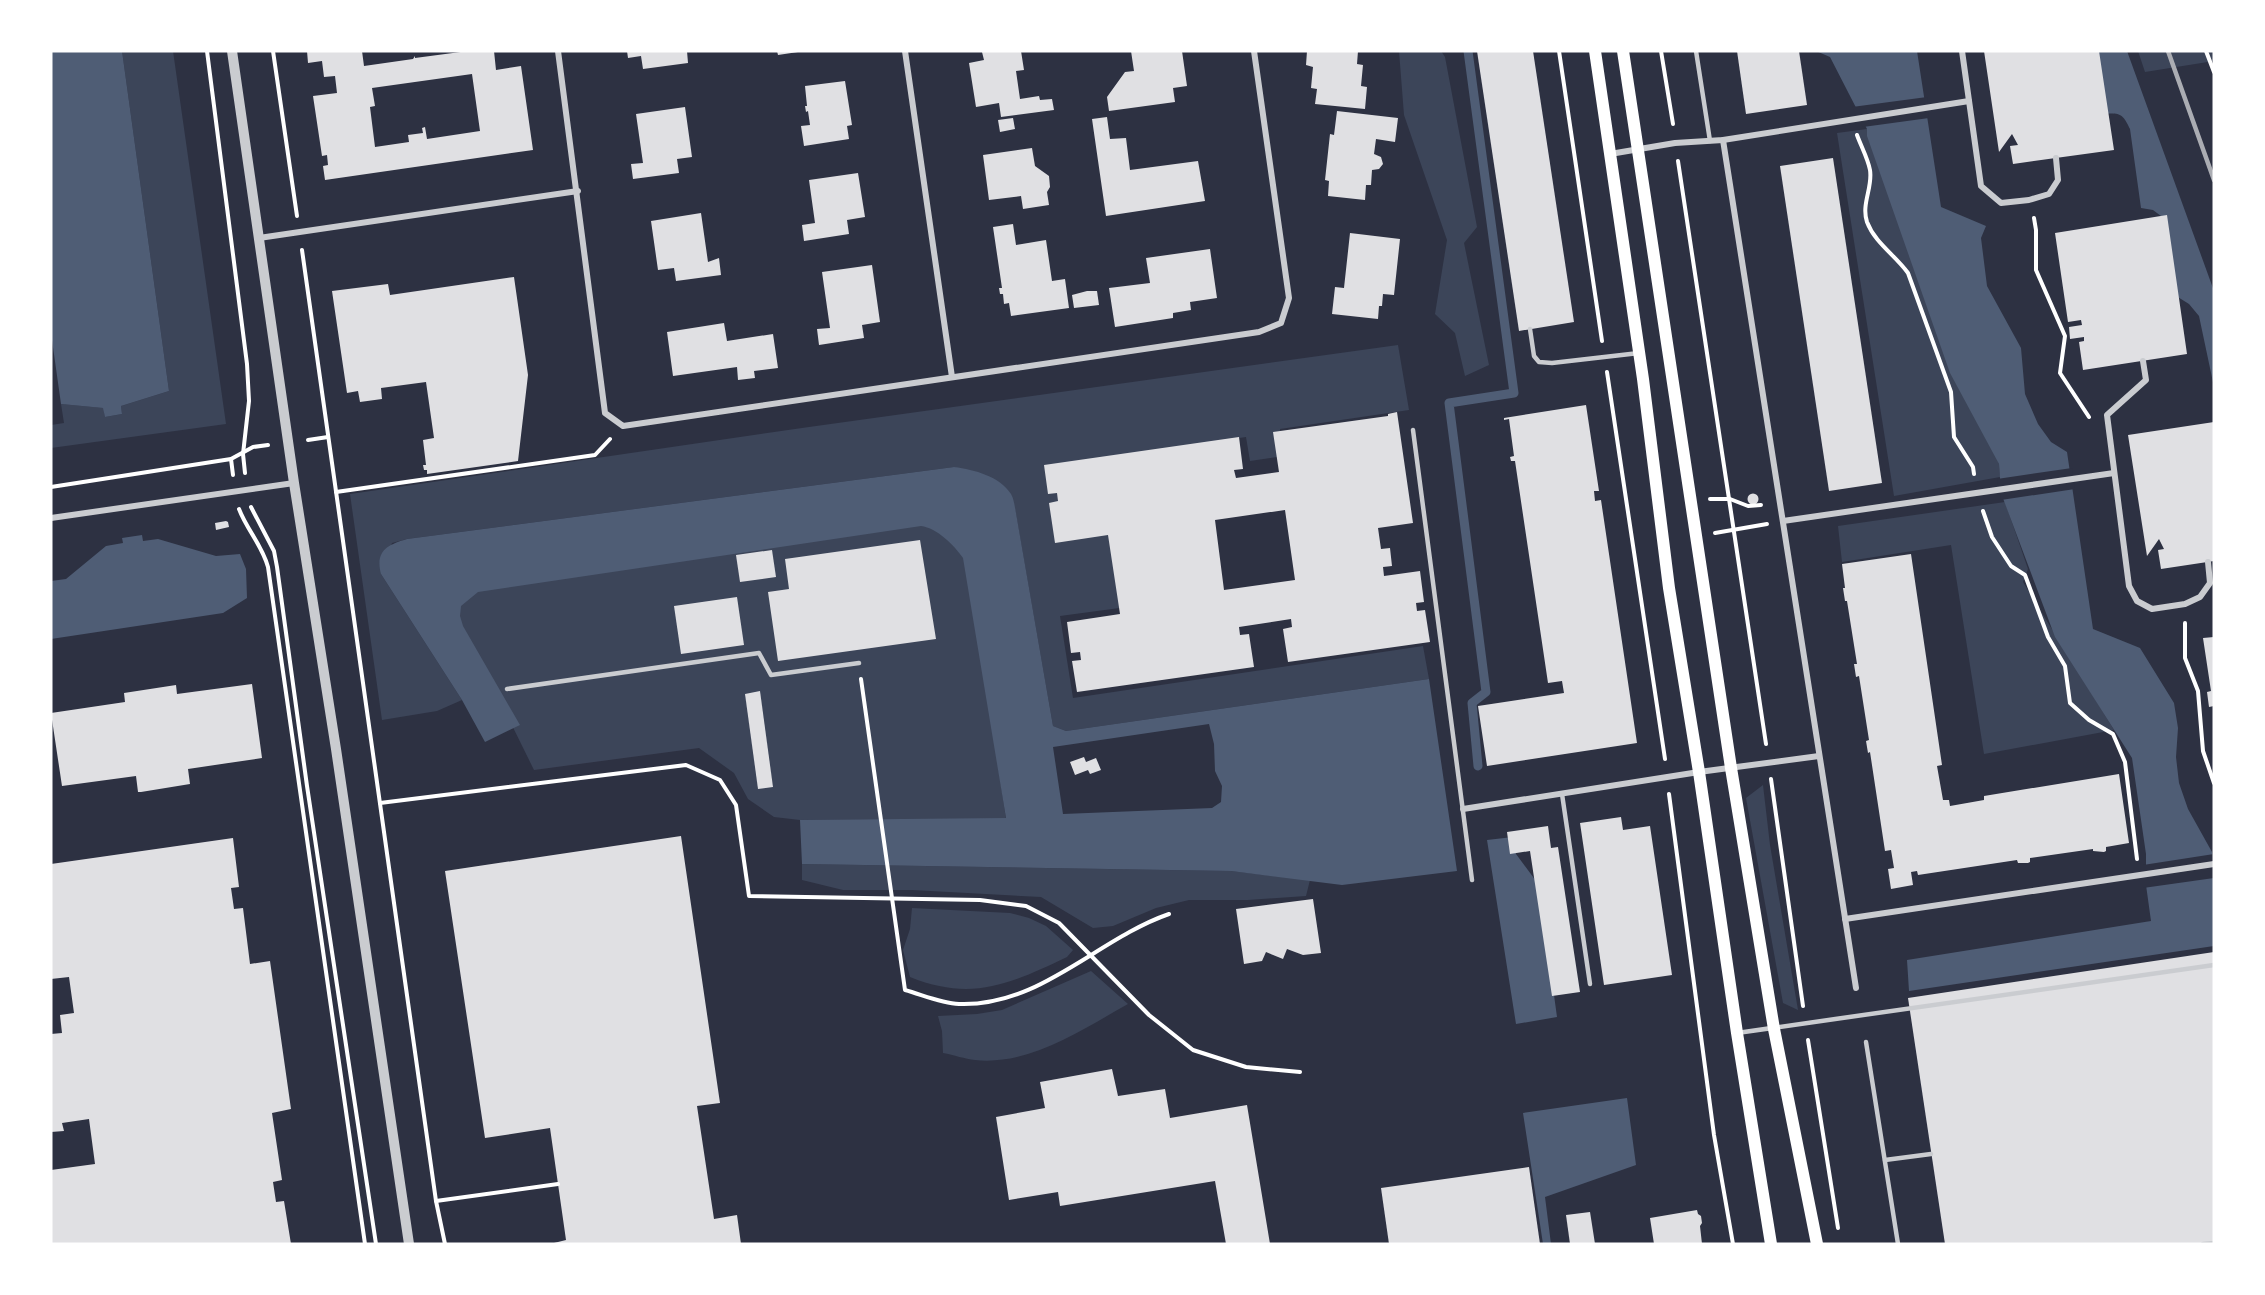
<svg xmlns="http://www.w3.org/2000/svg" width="2265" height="1295" viewBox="0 0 2265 1295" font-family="Bitter,serif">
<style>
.green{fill:#3c4559}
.water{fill:#4f5d75;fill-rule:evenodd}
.pier{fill:#2d3142}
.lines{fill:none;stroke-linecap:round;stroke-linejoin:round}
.stream{stroke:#4f5d75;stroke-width:9}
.building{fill:#e0e0e3;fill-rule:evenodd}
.path{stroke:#fff;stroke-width:4}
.service{stroke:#caccd0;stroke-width:4.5}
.minor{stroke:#caccd0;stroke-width:6}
.tertiary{stroke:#caccd0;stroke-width:10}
.secondary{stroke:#fff;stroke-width:12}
.rail{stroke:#abadb3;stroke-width:4.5}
</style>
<rect width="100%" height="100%" fill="#2d3142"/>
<g class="green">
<polygon points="122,51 173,51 226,424 51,448 51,425 64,423 61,404 104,408 105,417 122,414 121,406 169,391"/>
<polygon points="1399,51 1441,51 1445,57 1477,227 1464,243 1489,365 1465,376 1455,333 1435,314 1447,240 1404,115"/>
<polygon points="2138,51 2214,51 2214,61 2145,72"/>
<polygon points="1867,129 1999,464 2000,477 1894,496 1837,133"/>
<polygon points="1398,345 1409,410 1280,429 1284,456 1250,461 1246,437 1059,465 1115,532 1127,607 1060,616 1073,698 1423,646 1429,679 1066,731 1053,726 1016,514 1011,495 954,467 407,539 392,543 381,574 462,700 437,711 382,720 350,494 809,427"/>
<polygon points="2005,502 2028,569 2023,582 2114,730 1984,754 1951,545 1842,562 1838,526"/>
<polygon points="959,503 1006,819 800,820 774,817 748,799 734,773 699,748 534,770 499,699 430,614 455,573"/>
<polygon points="1763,785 1770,845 1798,1010 1783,1003 1746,798"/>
<polygon points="802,864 1231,871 1310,880 1306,896 1248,900 1189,900 1156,908 1113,926 1093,928 1041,897 912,890 843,890 802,880"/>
<path d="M 912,908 L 1010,913 L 1029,918 L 1046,926 L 1073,950 L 1067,957 C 1010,984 972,1002 910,977 L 903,950 L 910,929 Z"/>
<path d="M 1091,971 L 1128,1004 C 1083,1029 1030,1066 975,1060 C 965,1059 954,1055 943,1053 L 942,1031 L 938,1016 L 977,1014 L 1002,1010 Z"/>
</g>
<g class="water">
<polygon points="51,51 122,51 169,391 121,406 122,414 105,417 103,408 61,404 51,333"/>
<polygon points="1816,51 1917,51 1941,207 1986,226 1981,238 1987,286 2021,348 2025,394 2038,424 2051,442 2067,452 2093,629 2140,648 2174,703 2178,728 2176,757 2179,783 2188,809 2212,852 2214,866 2214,946 1909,991 1907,960 2151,921 2146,885 2146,854 2132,758 2055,637 2001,493 1999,464 1950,373 1867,136 1867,129 1830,57"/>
<path d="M 2089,51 L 2127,51 L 2214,291 L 2214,387 L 2199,316 L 2189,304 L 2173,294 L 2161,216 L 2153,210 L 2141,208 L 2130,129 C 2122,112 2119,113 2101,114 Z"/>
<path d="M 954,467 C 975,470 999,476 1011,494 C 1014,499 1015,508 1016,513 L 1053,726 L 1066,731 L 1429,679 L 1457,871 L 1342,885 L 1231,871 L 802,864 L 800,820 L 1006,818 L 963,558 C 954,545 937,528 921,526 L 478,592 L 461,606 L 460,616 L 463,626 L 520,725 L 485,742 L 462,700 L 381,574 C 375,551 387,545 407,539 ZM 1209,724 L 1214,744 L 1215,771 L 1222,786 L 1221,802 L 1212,808 L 1063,814 L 1053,747 Z"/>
<polygon points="142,535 143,541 158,539 216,556 240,554 246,569 247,598 223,613 51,639 51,581 66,579 106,546 123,543 122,538"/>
<polygon points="1513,837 1516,854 1539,885 1557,1017 1516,1024 1487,840"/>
<polygon points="1627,1098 1636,1165 1545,1197 1551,1244 1543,1244 1523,1113"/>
</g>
<g class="pier">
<polygon points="1927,97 1929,118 1863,127 1852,107"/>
<polygon points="2072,468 2075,489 2001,500 1997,479"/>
<polygon points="2214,854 2214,878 2143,888 2143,865"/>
</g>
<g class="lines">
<polyline class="stream" points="1468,51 1514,393 1449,403 1486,692 1472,703 1478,766"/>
</g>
<g class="building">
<path d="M 307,51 L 362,51 L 364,66 L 413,59 L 415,56 L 415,58 L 468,51 L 494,51 L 496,70 L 521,66 L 533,150 L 325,180 L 323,166 L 328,165 L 327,155 L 322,156 L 313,96 L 337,93 L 335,76 L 324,77 L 322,61 L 308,63 ZM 472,74 L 480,131 L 427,139 L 425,127 L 422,128 L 423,133 L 408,135 L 409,142 L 375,147 L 370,107 L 375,106 L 372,88 Z"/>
<polygon points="627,51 687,51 688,63 643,69 641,56 628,58"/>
<polygon points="777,51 797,51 798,52 778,55"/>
<polygon points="1021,51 1024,70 1016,71 1020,99 1039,96 1040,100 1052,99 1054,110 1001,117 999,103 976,107 969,63 984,60 982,52"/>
<polygon points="1131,51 1182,51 1187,86 1173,88 1175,102 1109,111 1107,97 1125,72 1134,71"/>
<polygon points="1307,51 1358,51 1357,64 1363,65 1361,86 1367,87 1365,109 1315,104 1317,89 1311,88 1313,67 1306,65"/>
<polygon points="1477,51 1533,51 1574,322 1519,331"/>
<polygon points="1737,51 1799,51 1807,105 1746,114"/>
<polygon points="1984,51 2099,51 2114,150 2013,164 2010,146 2018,145 2012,134 1999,152"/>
<polygon points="845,81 852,125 847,126 849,139 804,146 801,126 810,125 808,111 806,112 805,106 807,106 805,86"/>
<polygon points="685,107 692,157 677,159 679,173 633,179 631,164 643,163 636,114"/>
<polygon points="1337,111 1398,118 1395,142 1376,139 1374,154 1381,157 1383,164 1379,169 1372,170 1371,185 1366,185 1365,200 1328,196 1329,181 1325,180 1330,134 1334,135"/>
<polygon points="1107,117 1110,139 1126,138 1130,170 1198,161 1205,201 1106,216 1092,119"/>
<polygon points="1013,118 1015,129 1000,132 998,120"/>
<polygon points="1032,148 1035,166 1049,176 1050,187 1047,192 1049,205 1023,209 1021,196 989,200 983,155"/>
<polygon points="1833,158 1882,483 1829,491 1780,166"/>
<polygon points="858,173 865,217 847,220 849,234 804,241 802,225 815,223 809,180"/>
<polygon points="701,213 708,262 719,258 721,275 676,281 674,268 658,270 651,221"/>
<polygon points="2167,215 2187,354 2083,370 2079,342 2084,341 2084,337 2070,339 2069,327 2082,325 2081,320 2068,322 2055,233"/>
<polygon points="1013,224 1016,245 1046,240 1052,281 1065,279 1069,308 1011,316 1009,303 1004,304 1003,294 1000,294 999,288 1002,288 993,227"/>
<polygon points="1350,233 1400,239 1394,295 1383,294 1382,306 1379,306 1378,319 1332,314 1335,287 1344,288"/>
<polygon points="1210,249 1217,298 1190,302 1191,310 1173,313 1173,318 1115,327 1109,288 1150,283 1146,258"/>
<polygon points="872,265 880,322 862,325 864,338 819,345 817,329 830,328 822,272"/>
<polygon points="514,277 528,375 518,461 427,474 427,470 424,470 423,465 426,465 423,440 434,438 426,382 381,388 382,399 360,402 358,391 347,393 332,291 388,284 390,295"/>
<polygon points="1087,291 1097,291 1099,305 1074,308 1072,295"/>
<polygon points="724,323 727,341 773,334 778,368 754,371 755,378 738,380 737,367 673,376 667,332"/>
<polygon points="1586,405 1599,491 1594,491 1595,501 1601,500 1637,743 1487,766 1478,706 1564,693 1562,681 1548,683 1515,461 1511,461 1510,457 1514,456 1509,419 1504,420 1504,418"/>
<path d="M 1397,412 L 1413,523 L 1378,528 L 1381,549 L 1390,548 L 1392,566 L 1383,567 L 1384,576 L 1420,571 L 1424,602 L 1416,603 L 1417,611 L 1425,610 L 1430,642 L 1288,662 L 1283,629 L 1292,627 L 1291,619 L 1239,627 L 1240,635 L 1249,634 L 1254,667 L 1077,692 L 1072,661 L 1081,660 L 1080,652 L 1071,653 L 1067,622 L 1120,614 L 1108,535 L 1055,543 L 1049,503 L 1058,501 L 1057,493 L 1048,494 L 1044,465 L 1239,437 L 1243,469 L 1234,470 L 1236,478 L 1279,472 L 1273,432 L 1388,416 L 1388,414 ZM 1285,510 L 1295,580 L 1224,590 L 1215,520 Z"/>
<polygon points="2214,422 2214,561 2161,569 2158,550 2164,549 2159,539 2147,556 2128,435"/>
<circle cx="1753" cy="499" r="5.5"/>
<polygon points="226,521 228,522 229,527 216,530 215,523"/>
<polygon points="920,540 936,639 778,661 768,592 789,589 785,559"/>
<polygon points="772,550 776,577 740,582 736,555"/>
<polygon points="1911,554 1942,765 1937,766 1943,800 1949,800 1950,806 1984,800 1984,796 2119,774 2129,843 2106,847 2106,851 2104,852 2093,851 2093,849 2030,858 2030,862 2028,863 2018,863 2017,860 1918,875 1917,871 1911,872 1913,885 1891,889 1888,869 1894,868 1891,850 1885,851 1870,752 1868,753 1866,741 1869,740 1859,676 1856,677 1854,664 1857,664 1847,601 1845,601 1843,588 1845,588 1842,564"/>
<polygon points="737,597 744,645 681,654 674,606"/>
<polygon points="2214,637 2214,706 2209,707 2207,692 2211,691 2203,638"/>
<polygon points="252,684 262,758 188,769 190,784 141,792 138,792 136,776 62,786 51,713 125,702 124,693 176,685 177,694"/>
<polygon points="760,691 773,787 758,789 745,694"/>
<polygon points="1084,757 1086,762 1096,758 1101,770 1090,774 1088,770 1075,775 1070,762"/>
<polygon points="1621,817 1623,830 1650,826 1672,975 1604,985 1580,823"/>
<polygon points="1548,826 1551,848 1558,847 1580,992 1552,996 1530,851 1510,854 1507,832"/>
<polygon points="681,836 720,1103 697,1106 714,1219 737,1215 741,1244 550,1244 566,1240 550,1128 485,1138 445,871"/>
<polygon points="233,838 239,887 231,888 234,909 243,908 250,964 270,961 291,1109 272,1113 282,1180 273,1182 276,1202 284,1201 291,1244 51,1244 51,1170 95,1164 89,1119 62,1123 64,1131 51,1132 51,1034 62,1033 60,1015 74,1013 69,977 51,979 51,864"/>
<polygon points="1313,899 1321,953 1303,955 1287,949 1283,959 1266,952 1262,961 1244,964 1236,909"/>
<polygon points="2214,952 2214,1244 1945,1244 1908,998"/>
<polygon points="1112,1069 1118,1096 1165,1089 1170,1118 1247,1105 1270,1244 1226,1244 1215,1181 1060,1206 1058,1192 1009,1200 996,1117 1045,1108 1040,1082"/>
<polygon points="1529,1167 1540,1244 1389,1244 1381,1188"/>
<polygon points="1697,1210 1698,1214 1701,1216 1702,1223 1700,1226 1702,1244 1654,1244 1650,1218"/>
<polygon points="1590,1212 1595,1244 1570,1244 1566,1215"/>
</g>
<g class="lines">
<g class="path">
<polyline points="207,51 247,364 249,401 243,454 245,473"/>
<polyline points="273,51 297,216"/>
<polyline points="1559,51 1602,341"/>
<polyline points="1661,51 1673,124"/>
<polyline points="2206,51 2214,72"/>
<path d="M 1857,135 C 1861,146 1868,159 1870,170 C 1873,187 1861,204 1867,222 C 1875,243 1895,255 1908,273 L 1951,392 L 1954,437 L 1973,467 L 1974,474"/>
<polyline points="1678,161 1766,744"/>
<polyline points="2034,218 2036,230 2036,270 2065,336 2060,373 2089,417"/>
<polyline points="302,250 436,1201 445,1244"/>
<polyline points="1607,372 1665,759"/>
<polyline points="308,440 328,437"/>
<polyline points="231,459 233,475"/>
<polyline points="51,487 231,459 253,447 268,445"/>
<polyline points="336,492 595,455 610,439"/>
<polyline points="1710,499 1730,499 1748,506 1761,505"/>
<polyline points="251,507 274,551 277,567 307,786 376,1244"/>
<path d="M 239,509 C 247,530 262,545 268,567 L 365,1244"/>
<polyline points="1983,511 1992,537 2011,566 2025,575 2048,637 2065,666 2070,703 2089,720 2113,734 2125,762 2137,859"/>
<polyline points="1715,533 1767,524"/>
<polyline points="2185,623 2185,658 2198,691 2203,751 2214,783"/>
<path d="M 861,679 L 905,990 C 923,995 941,1003 959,1004 C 1040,1007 1097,939 1169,914"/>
<polyline points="1771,779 1803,1006"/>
<polyline points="1669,794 1714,1135 1733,1244"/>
<polyline points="380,803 686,765 720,780 736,805 749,896 980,900 1026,906 1059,923 1149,1015 1193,1050 1246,1067 1300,1072"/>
<polyline points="1808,1040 1838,1228"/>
<polyline points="436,1201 558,1184"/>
</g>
<g class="service">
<polyline points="1696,51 1710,141"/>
<polyline points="1530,329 1534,356 1539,362 1552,363 1639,353"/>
<polyline points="1413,430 1472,880"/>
<polyline points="507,689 759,653 771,675 859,663"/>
<polyline points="1562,794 1590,984"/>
<polyline points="1737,1033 2214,965"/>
<polyline points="1866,1042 1898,1244"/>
<polyline points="1885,1160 1931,1154"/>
<polyline points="2203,1244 2214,1243"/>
</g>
<g class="minor">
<polyline points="558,51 605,413 623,426 1259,332 1281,323 1289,298 1254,51"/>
<polyline points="905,51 952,377"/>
<polyline points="1962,51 1981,186 2001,203 2029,200 2049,194 2058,180 2056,158"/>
<polyline points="1723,140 1856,988"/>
<polyline points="1610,154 1675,143 1723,140 1969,101"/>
<polyline points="259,238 578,191"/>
<polyline points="2143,361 2146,380 2107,415 2129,586 2137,601 2152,609 2185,604 2200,597 2210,583 2208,562"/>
<polyline points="51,518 294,483"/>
<polyline points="1783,521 2114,473"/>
<polyline points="1463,809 1699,772 1819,756"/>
<polyline points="1845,919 2214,864"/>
</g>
<polyline class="tertiary" points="232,51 294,483 336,749 409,1244"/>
<g class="secondary">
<polyline points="1595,51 1643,379 1669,588 1699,772 1737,1033 1771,1244"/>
<polyline points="1623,51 1731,768 1774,1029 1817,1244"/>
</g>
<polyline class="rail" points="2168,51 2214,180"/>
</g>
<rect width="2265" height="1295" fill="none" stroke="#ffffff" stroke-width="105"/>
</svg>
